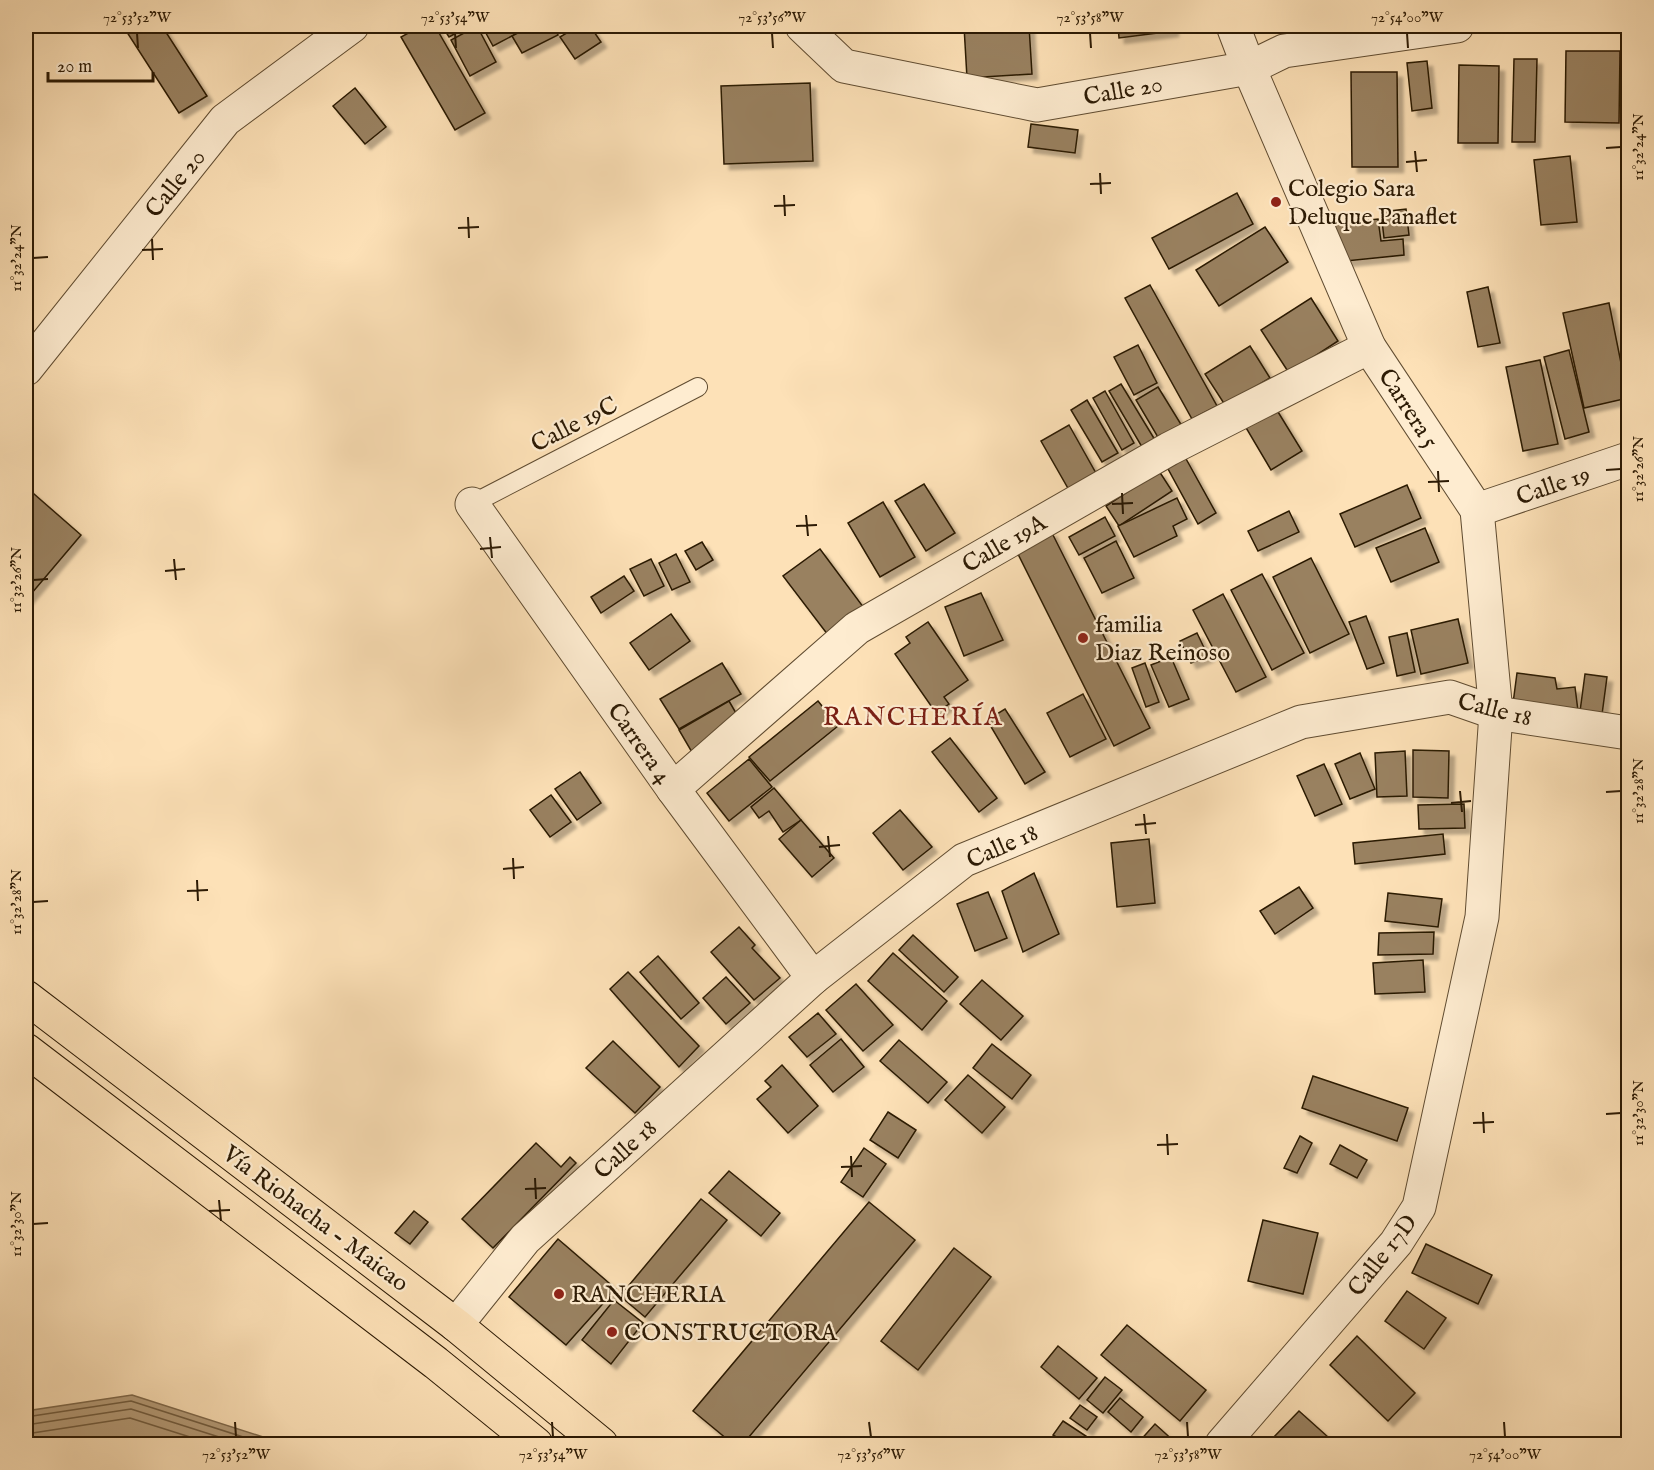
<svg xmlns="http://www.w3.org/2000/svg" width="1654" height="1470" viewBox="0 0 1654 1470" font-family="'IM FELL English',serif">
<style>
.water{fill:#b69d7a;stroke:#7f694b;stroke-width:1.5}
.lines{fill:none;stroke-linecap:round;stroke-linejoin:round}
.shore{stroke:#715c3f;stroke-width:1.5}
.building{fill:#998161;stroke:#2c1a04;stroke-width:1.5;filter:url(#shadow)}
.service-casing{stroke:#604c31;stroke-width:20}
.minor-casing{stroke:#604c31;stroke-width:35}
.trunk-casing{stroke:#2c1a04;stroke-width:35}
.service{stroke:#feecd0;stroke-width:18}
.minor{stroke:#feecd0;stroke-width:33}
.trunk{stroke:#fde1b7;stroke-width:33}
.ticks{fill:none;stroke:#2c1a04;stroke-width:2}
.poi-dot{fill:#8f2418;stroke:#feecd0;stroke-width:2}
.labels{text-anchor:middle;stroke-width:4.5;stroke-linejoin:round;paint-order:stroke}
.street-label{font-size:24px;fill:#2c1a04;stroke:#feecd0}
.poi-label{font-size:24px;fill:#2c1a04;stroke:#feecd0;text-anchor:start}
.neighbourhood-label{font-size:26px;letter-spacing:1.5px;fill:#7a1f14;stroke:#feecd0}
.neatline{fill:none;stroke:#2c1a04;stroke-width:2}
.ticks-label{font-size:15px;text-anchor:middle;fill:#2c1a04}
</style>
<defs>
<filter id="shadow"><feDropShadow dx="5.5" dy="5.5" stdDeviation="1.5" flood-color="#0004"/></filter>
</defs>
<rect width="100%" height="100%" fill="#fde1b7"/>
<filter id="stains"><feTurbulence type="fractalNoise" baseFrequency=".00333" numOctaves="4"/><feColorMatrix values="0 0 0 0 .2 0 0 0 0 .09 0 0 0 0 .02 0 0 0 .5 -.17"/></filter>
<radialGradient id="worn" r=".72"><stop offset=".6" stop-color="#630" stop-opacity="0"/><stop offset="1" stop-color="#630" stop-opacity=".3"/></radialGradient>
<polygon class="water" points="132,1395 285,1444 26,1444 26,1411"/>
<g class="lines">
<g class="shore">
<polyline points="26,1417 131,1401 265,1444"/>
<polyline points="26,1425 131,1409 241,1444"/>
<polyline points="26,1434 130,1418 212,1444"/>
</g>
</g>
<g class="building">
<polygon points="123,26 162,26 207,96 179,113"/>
<polygon points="421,26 435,26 485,113 455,130 401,37"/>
<polygon points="442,26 469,26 449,37"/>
<polygon points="477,26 496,62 470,76 451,40"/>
<polygon points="482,26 531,26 493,46"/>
<polygon points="531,26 553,26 558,35 522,53 512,36"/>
<polygon points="578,26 590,26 601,42 575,59 560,37"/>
<polygon points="964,26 1029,26 1032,74 967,78"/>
<polygon points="1118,26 1173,26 1173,31 1119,38"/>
<polygon points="1566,51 1620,51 1619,123 1565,122"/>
<polygon points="1514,59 1537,59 1535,142 1512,142"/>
<polygon points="1427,61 1432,108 1412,111 1407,63"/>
<polygon points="1459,65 1499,66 1498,143 1458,143"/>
<polygon points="1351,72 1397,72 1398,167 1352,167"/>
<polygon points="810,83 813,161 724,164 721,86"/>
<polygon points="355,88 386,127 365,144 333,106"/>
<polygon points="1031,124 1078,130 1075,153 1028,147"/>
<polygon points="1570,156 1577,222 1541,225 1534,160"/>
<polygon points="1237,193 1253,224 1169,269 1152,238"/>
<polygon points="1406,209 1409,235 1384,238 1381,212"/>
<polygon points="1378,219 1381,241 1403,239 1404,255 1336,262 1333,224"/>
<polygon points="1265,227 1288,262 1219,306 1196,270"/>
<polygon points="1150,285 1217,406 1192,419 1125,298"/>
<polygon points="1488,287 1500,343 1478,347 1467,292"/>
<polygon points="1311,298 1338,341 1289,373 1261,330"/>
<polygon points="1609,303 1628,398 1584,408 1563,313"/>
<polygon points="1138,345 1157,383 1134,395 1114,357"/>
<polygon points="1250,346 1270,378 1225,405 1205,374"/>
<polygon points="1569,350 1589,432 1565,439 1544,357"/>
<polygon points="1540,360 1558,444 1523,451 1506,367"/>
<polygon points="1121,384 1155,440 1142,447 1109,391"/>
<polygon points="1158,387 1182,426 1159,439 1136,400"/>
<polygon points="1105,391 1134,443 1122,450 1093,398"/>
<polygon points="1087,400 1118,453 1102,462 1071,410"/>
<polygon points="1275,407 1302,451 1271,470 1245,426"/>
<polygon points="1069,425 1097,475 1069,490 1041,441"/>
<polygon points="1185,457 1216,513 1198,524 1167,467"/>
<polygon points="1159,471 1172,491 1119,526 1106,506"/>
<polygon points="924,484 955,533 926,551 895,501"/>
<polygon points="1407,485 1421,518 1355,547 1340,514"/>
<polygon points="26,487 81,535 26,600"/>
<polygon points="1177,498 1187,519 1173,526 1177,536 1134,557 1118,526"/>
<polygon points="883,502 915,557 880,577 848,523"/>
<polygon points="1289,511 1299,532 1258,551 1248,531"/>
<polygon points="1105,517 1115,536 1079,555 1069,537"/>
<polygon points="1425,528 1439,562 1391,582 1376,548"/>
<polygon points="1051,531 1150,728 1114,746 1015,548"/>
<polygon points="1116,541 1134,578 1102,593 1084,558"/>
<polygon points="702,542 713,560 696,570 685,551"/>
<polygon points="820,549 864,608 828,635 783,576"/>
<polygon points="676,554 690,582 672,590 659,563"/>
<polygon points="1311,558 1349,634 1310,653 1273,577"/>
<polygon points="651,559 664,586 644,596 630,569"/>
<polygon points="1262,574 1304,653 1272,670 1231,590"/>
<polygon points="624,576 634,591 601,613 591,597"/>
<polygon points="981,593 1003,640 964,656 945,607"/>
<polygon points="1223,594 1266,677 1236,692 1193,610"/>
<polygon points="671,614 690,641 649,670 630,643"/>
<polygon points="1366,616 1384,663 1367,669 1349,622"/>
<polygon points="1458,619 1468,663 1421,674 1411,630"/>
<polygon points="928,622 968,680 944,697 949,704 936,713 895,654 910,643 906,637"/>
<polygon points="1197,633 1208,656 1191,663 1180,641"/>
<polygon points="1407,633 1415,672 1397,676 1389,637"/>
<polygon points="1171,657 1189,699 1169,707 1151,665"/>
<polygon points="722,663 741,694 679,729 660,699"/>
<polygon points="1145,663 1159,702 1146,707 1132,668"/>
<polygon points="1517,673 1555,678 1557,689 1575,687 1579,719 1512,711"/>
<polygon points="1585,674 1607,677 1601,722 1579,719"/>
<polygon points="1083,694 1106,739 1070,757 1047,713"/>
<polygon points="729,701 740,720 693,754 679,730"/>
<polygon points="818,701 838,726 770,781 749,757"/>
<polygon points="1005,709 1045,772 1025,784 987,720"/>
<polygon points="950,738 997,798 979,812 932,752"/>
<polygon points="1413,750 1449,751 1448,798 1413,797"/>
<polygon points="1405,751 1407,796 1377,797 1375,753"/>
<polygon points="1360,753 1375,789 1350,799 1335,764"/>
<polygon points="749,759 772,787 729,821 707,793"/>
<polygon points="1324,764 1342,804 1315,816 1297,776"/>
<polygon points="580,772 601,803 577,820 555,789"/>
<polygon points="774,788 801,820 783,832 769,811 759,818 751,807"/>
<polygon points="551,795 571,822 550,837 530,810"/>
<polygon points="1464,804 1465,828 1419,829 1418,805"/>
<polygon points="900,810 932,847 903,870 873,833"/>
<polygon points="801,820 834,858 812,877 779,839"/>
<polygon points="1443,834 1445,854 1355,864 1353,843"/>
<polygon points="1149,839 1155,903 1117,907 1111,843"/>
<polygon points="1034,873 1059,934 1023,952 1002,891"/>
<polygon points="1299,887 1313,908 1275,934 1260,911"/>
<polygon points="988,892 1007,938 975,951 957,904"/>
<polygon points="1388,893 1442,899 1438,927 1385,921"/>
<polygon points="739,927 755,945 752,948 780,978 754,1000 711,952"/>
<polygon points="1434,932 1433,954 1378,955 1379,933"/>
<polygon points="913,935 958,977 944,992 899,950"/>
<polygon points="893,953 947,1001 922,1030 868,981"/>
<polygon points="658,956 699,1003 681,1019 640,972"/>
<polygon points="1423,960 1425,992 1375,994 1373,963"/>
<polygon points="628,972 699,1046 679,1067 610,989"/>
<polygon points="726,977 750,1003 726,1024 703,998"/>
<polygon points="982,980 1023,1016 1001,1040 960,1004"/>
<polygon points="856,984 893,1025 863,1051 826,1010"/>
<polygon points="818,1013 836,1034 807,1057 789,1037"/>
<polygon points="841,1039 864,1067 833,1092 810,1065"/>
<polygon points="899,1040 947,1082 928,1103 880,1061"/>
<polygon points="613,1041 660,1087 635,1113 586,1068"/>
<polygon points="992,1044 1031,1075 1012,1099 973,1068"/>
<polygon points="782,1065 818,1106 788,1133 757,1099 771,1087 765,1081"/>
<polygon points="968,1075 1005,1107 982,1133 945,1100"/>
<polygon points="1313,1076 1408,1108 1397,1141 1302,1108"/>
<polygon points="888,1112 916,1130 898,1158 870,1140"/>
<polygon points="1300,1136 1312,1143 1297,1173 1284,1168"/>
<polygon points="536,1143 561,1167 570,1157 576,1163 493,1248 462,1219"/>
<polygon points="1340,1145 1367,1160 1357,1178 1330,1164"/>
<polygon points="864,1148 886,1164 863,1197 841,1182"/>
<polygon points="729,1171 780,1213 761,1236 709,1193"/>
<polygon points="701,1199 727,1220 645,1317 620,1296"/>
<polygon points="869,1202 915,1240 743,1444 733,1444 693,1411"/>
<polygon points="414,1211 428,1222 410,1244 395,1233"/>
<polygon points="1263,1220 1318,1233 1303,1294 1248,1281"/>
<polygon points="558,1239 616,1289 566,1345 509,1297"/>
<polygon points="1426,1244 1492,1275 1478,1304 1412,1273"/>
<polygon points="954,1248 991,1277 918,1370 881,1341"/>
<polygon points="1407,1291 1446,1318 1424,1349 1385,1321"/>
<polygon points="614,1300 643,1323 611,1364 582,1340"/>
<polygon points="1127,1325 1206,1390 1180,1421 1101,1355"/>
<polygon points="1357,1336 1415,1393 1388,1421 1330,1365"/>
<polygon points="1058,1346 1097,1378 1079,1399 1041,1367"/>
<polygon points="1105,1377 1122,1390 1103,1413 1087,1400"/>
<polygon points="1120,1398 1143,1417 1131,1432 1108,1412"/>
<polygon points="1080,1405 1097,1417 1087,1430 1070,1418"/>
<polygon points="1299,1411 1328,1437 1322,1444 1278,1444 1272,1439"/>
<polygon points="1063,1421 1098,1444 1067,1444 1053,1435"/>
<polygon points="1155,1424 1177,1444 1137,1444"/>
</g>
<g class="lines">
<g class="service-casing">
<polyline id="service" points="472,504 698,387"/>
</g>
<g class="minor-casing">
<g id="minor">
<polyline points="802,26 844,66 1037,105 1249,68 1284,51 1457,26"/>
<polyline points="26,369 225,120 352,26"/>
<polyline points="472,504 673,789 813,978"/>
<polyline points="1477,510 1628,459"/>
<polyline points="673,789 857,628 1169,449 1369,347"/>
<polyline points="456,1325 525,1239 813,978 964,860 1301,722 1450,697 1496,713 1628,733"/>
<polyline points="1222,1444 1396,1243 1419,1207 1482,917 1496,713 1477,510 1369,347 1249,68 1233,26"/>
</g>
</g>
<g class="trunk-casing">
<g id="trunk">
<polyline points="26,997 456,1325 601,1444"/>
<polyline points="26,1050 436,1363 536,1444"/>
</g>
</g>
<use href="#service" class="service"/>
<use href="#minor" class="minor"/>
<use href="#trunk" class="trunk"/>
</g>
<path class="ticks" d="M 137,33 L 138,48M 455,33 L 456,48M 772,33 L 773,48M 1090,33 L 1091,48M 1407,33 L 1408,48M 1606,148 L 1621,147M 1415,151 L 1417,172M 1406,162 L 1427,160M 1100,173 L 1101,194M 1090,184 L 1111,183M 784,195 L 785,216M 774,206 L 795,205M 468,217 L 469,238M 458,228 L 479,227M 152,239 L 153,260M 142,250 L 163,249M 33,258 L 48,257M 1606,470 L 1621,469M 1438,471 L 1439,492M 1428,482 L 1449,481M 1122,493 L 1123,514M 1112,504 L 1133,503M 806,515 L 808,536M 796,526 L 817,525M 490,537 L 492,558M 480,549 L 501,547M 174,559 L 176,580M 165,571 L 185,569M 33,580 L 48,579M 1460,791 L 1462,812M 1606,792 L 1621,791M 1451,803 L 1471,801M 1144,814 L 1146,834M 1135,825 L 1156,823M 828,836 L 830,857M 819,847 L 840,845M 513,858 L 514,879M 503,869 L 524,867M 197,880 L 198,901M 187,891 L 208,890M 33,902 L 48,901M 1483,1112 L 1484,1133M 1606,1114 L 1621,1113M 1473,1123 L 1494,1122M 1167,1134 L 1168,1155M 1157,1145 L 1178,1144M 851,1156 L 852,1177M 841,1167 L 862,1166M 535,1178 L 536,1199M 525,1189 L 546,1188M 219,1200 L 221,1221M 209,1211 L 230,1210M 33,1224 L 48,1223M 235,1422 L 236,1437M 552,1422 L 553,1437M 869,1422 L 871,1437M 1187,1422 L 1188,1437M 1504,1422 L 1505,1437"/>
<g class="poi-dot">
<circle cx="1276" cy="202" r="6"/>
<circle cx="1083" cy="638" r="6"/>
<circle cx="559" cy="1294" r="6"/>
<circle cx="612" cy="1332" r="6"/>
</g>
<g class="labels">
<g class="street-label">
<text transform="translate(1123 90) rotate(-10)" y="8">Calle 20</text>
<text transform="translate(175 183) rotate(-51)" y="8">Calle 20</text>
<text transform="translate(1409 408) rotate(57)" y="8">Carrera 5</text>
<text transform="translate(574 424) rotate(-27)" y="8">Calle 19C</text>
<text transform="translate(1553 485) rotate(-19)" y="8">Calle 19</text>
<text transform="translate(1004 543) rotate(-30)" y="8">Calle 19A</text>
<text transform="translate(1495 709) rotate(14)" y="8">Calle 18</text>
<text transform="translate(640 743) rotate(55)" y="8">Carrera 4</text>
<text transform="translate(1002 846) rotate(-24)" y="8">Calle 18</text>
<text transform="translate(625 1149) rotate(-42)" y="8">Calle 18</text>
<text transform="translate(316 1218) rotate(37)" y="8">Vía Riohacha - Maicao</text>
<text transform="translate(1382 1255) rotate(-52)" y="8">Calle 17D</text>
</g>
<g class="poi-label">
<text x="1288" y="196">Colegio Sara<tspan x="1288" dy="28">Deluque Panaflet</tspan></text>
<text x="1095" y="632">familia<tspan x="1095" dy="28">Diaz Reinoso</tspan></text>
<text x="571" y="1302">RANCHERIA</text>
<text x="624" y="1340">CONSTRUCTORA</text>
</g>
<g class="neighbourhood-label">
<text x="913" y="725">RANCHERÍA</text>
</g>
</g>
<rect width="1654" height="1470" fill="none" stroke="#fde1b7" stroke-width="66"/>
<path d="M48 72v9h105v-9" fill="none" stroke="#2c1a04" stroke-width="3"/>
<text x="57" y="72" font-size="18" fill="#2c1a04" stroke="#feecd0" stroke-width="4.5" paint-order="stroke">20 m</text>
<rect x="33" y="33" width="1588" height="1404" class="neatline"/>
<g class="ticks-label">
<text x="137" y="22">72°53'52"W</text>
<text x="455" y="22">72°53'54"W</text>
<text x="772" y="22">72°53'56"W</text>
<text x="1090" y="22">72°53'58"W</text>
<text x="1407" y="22">72°54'00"W</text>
<text transform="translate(1638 147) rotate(-90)" y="5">11°32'24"N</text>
<text transform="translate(16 258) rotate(-90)" y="5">11°32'24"N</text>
<text transform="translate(1638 469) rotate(-90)" y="5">11°32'26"N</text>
<text transform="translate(16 580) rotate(-90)" y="5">11°32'26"N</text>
<text transform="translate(1638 791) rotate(-90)" y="5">11°32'28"N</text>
<text transform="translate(16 902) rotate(-90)" y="5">11°32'28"N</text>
<text transform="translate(1638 1113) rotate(-90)" y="5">11°32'30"N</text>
<text transform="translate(16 1224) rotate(-90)" y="5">11°32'30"N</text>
<text x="236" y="1459">72°53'52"W</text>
<text x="553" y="1459">72°53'54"W</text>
<text x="871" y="1459">72°53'56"W</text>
<text x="1188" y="1459">72°53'58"W</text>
<text x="1505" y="1459">72°54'00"W</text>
</g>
<rect width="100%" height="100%" filter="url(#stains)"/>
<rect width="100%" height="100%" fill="url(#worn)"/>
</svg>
